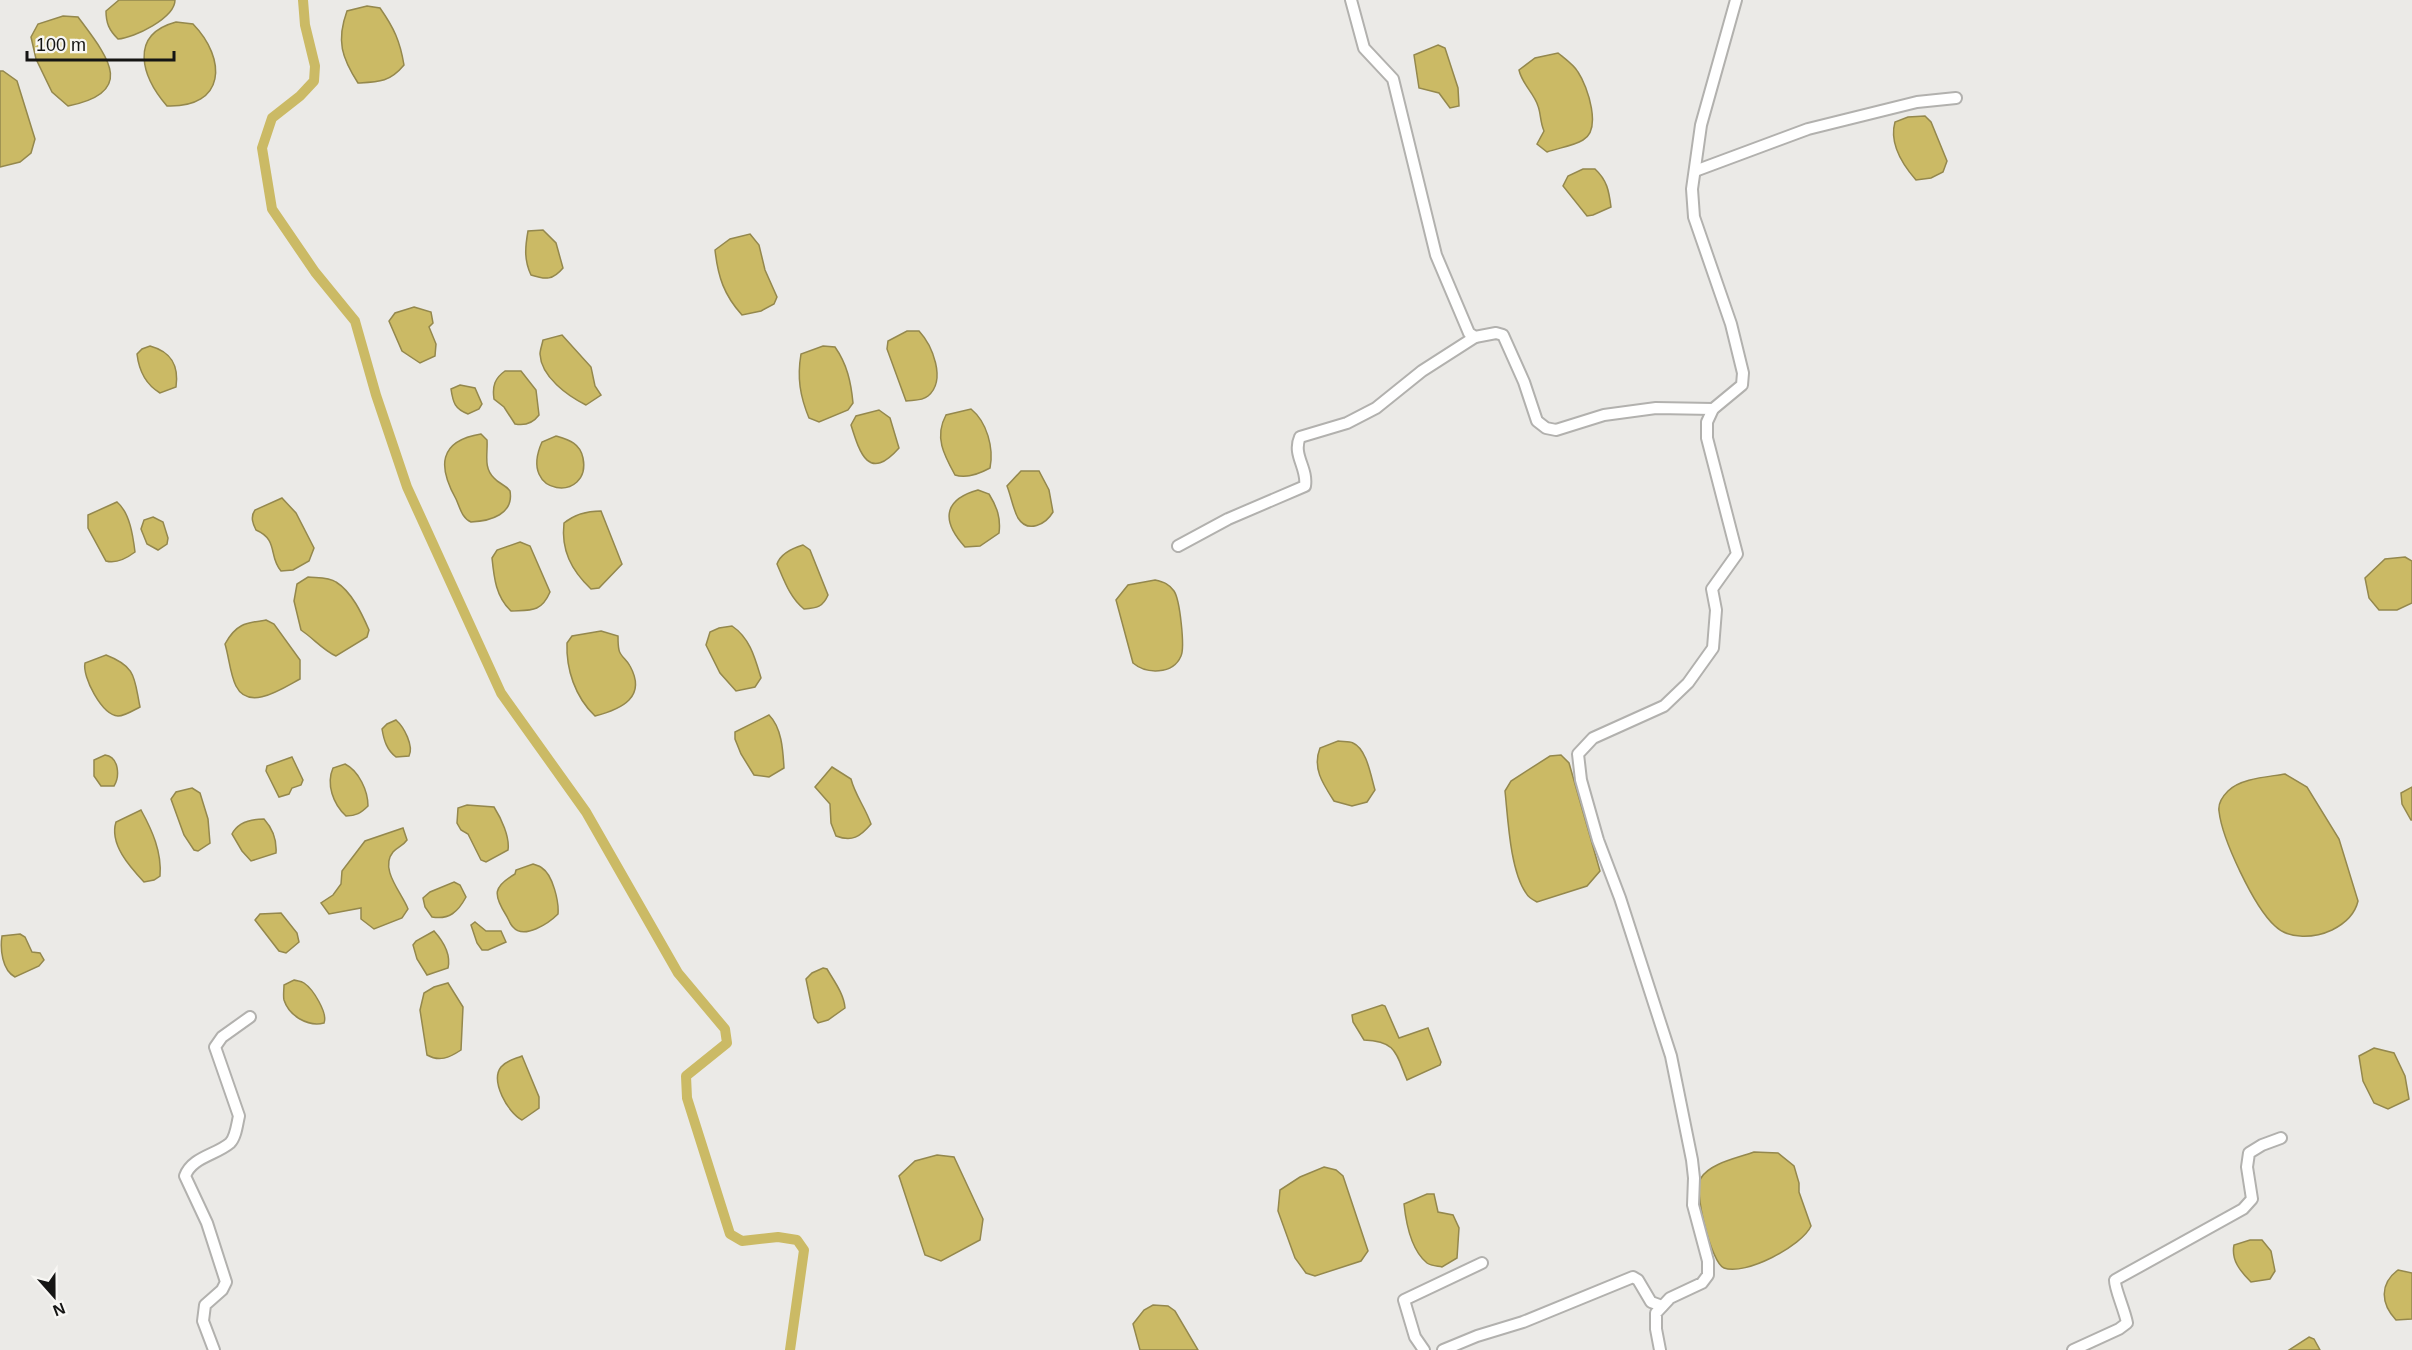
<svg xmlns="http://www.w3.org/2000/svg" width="2412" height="1350" viewBox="0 0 2412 1350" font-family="Arial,sans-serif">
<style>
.water{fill:#cbba65;stroke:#94884d;stroke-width:1.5}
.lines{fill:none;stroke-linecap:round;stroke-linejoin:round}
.canal{stroke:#cbba65;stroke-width:10}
.street-casing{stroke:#b2b1ae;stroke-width:14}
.street{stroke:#fff;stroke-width:10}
</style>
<rect width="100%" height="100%" fill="#ebeae7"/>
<g class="water">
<path d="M 119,0 L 175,0 C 175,18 134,38 118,39 C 109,30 106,23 106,11 Z"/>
<path d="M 367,6 L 380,8 C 394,28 400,41 404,65 C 390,82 379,82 358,83 C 342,58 336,41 347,11 Z"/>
<path d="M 63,16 L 78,17 C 107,56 138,92 68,106 L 52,92 L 36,59 L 31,37 L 38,24 Z"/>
<path d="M 176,22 L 193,24 C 227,59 226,108 167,106 C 142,77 128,35 176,22 Z"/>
<polygon points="1438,45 1445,48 1458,88 1459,106 1450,108 1439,93 1419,88 1414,55"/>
<path d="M 1558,53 C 1564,58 1574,65 1578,72 C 1588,87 1602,130 1583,140 C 1573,146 1558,148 1547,152 L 1537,144 L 1544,131 C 1540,122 1541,114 1538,106 C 1534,93 1522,84 1519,70 L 1535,58 Z"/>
<polygon points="0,71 3,71 17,81 35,139 31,153 20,162 0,167"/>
<path d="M 1925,116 L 1931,122 L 1947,161 L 1943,172 L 1931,178 L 1916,180 C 1902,164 1889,143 1895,122 L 1908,117 Z"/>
<path d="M 1583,169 L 1595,169 C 1607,180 1609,191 1611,207 L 1593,215 L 1587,216 L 1563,186 L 1568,176 Z"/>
<path d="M 543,230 L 556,243 L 563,268 C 553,280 546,280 531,275 C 524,260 525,248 528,231 Z"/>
<path d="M 750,234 L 759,245 L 765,270 L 777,297 L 774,304 L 761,311 L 742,315 C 724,295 718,277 715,250 L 730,239 Z"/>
<polygon points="414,307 431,312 433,323 429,327 436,344 435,356 420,363 402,351 389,321 395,313"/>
<path d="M 907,331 L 919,331 C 932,345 947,380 928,396 C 922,401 914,400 906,401 L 887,349 L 888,341 Z"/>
<path d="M 562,335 L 591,367 L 595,386 L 601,395 L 586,405 C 568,396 541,377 540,354 C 540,350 542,345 543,340 Z"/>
<path d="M 150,346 C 172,352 179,366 176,387 L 160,393 C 145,384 139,371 137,354 L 142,349 Z"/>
<path d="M 823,346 L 835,347 C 847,364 851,382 853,403 L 848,410 L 819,422 L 809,418 C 800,396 797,378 801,354 Z"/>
<path d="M 505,371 L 521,371 L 536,390 L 539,415 C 533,423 525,426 515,424 L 504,407 L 494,399 C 492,386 495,378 505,371 Z"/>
<path d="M 460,385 L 475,388 L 482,404 L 479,409 L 468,414 C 455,409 453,403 451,389 Z"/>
<path d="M 971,409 C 987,422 994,448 990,468 C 979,474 967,479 955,475 C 944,455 934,437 946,415 Z"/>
<path d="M 879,410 L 890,418 L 899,448 C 869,482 860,454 851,425 L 856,416 Z"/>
<path d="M 481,434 L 487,440 C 488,454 483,467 494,478 C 499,484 506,485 510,491 C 514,514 491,521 471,522 C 462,518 460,508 456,499 C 438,467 438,441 481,434 Z"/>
<path d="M 556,436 C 569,440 580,443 583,458 C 592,502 517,498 542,442 Z"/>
<path d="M 1021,471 L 1039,471 L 1049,490 L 1053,512 C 1046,524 1028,534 1018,518 C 1013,509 1011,496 1007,486 Z"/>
<path d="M 978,490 L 989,494 C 997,507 1001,518 999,533 L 980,546 L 965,547 C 942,522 942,500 978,490 Z"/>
<path d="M 282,498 L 296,513 L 314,548 L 309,561 L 293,570 L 281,571 C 268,556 279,540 256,530 C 253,524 250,517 255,510 Z"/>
<path d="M 117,502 C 130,513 133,536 135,552 C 127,558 116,564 106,561 L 88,528 L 88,515 Z"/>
<path d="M 601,511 L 622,564 L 599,588 L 591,589 C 571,570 561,550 564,523 C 575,514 586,511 601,511 Z"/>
<polygon points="153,517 163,522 168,538 167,544 158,550 147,544 141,529 144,520"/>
<path d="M 520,542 L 530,546 L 550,592 C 541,613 530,610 511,611 C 496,597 494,578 492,558 L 497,550 Z"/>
<path d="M 803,545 L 810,550 L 828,595 C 823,607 817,608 804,609 C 790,598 784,580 777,564 C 781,553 793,548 803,545 Z"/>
<polygon points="2405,557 2412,561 2412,603 2397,610 2379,610 2369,598 2365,578 2385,559"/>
<path d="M 308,577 C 317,578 329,577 336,582 C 352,592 362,614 369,630 L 367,637 L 336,656 C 324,651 313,638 301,630 L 294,601 L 297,584 Z"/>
<path d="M 1155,580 C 1164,582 1169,584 1174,591 C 1180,600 1185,647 1181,656 C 1173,675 1146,674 1133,663 L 1116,600 L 1128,585 Z"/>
<path d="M 266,620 L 274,624 L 300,660 L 300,679 C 283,688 249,712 236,686 C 230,674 229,657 225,644 C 236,624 245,623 266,620 Z"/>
<path d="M 732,626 C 750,638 755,658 761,678 L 755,687 L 736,691 L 720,673 L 706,645 L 710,632 L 719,628 Z"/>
<path d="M 601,631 L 618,636 C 618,640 618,646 619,650 C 620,656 627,660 630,666 C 647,697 622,709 595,716 C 575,697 566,669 567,643 L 572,636 Z"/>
<path d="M 106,655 C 137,667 134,678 140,707 C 134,710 125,716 118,716 C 102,715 82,677 85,663 Z"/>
<path d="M 769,715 C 782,728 783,751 784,768 L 769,777 L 754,775 L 741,754 L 735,739 L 735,732 Z"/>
<path d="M 396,720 C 404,727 414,746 409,756 L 396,757 C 387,750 384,741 382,729 L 387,724 Z"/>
<path d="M 1338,741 C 1342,742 1349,741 1353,743 C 1367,749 1371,777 1375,790 L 1367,802 L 1352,806 L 1334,801 C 1323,784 1312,768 1320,748 Z"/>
<path d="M 105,755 C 119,757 120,776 114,786 L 101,786 L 94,776 L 94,760 Z"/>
<path d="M 1561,755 L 1569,763 L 1600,871 L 1587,886 L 1537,902 C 1533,900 1528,897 1526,893 C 1510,870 1508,819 1505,791 L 1511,781 L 1550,756 Z"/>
<polygon points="292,757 303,780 301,785 292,788 289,794 279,797 266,771 267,766"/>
<path d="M 345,764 C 359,771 368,791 368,806 C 361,813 356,816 346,816 C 333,804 326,784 333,768 Z"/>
<path d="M 832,767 L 851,779 C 855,795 865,807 871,824 C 860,837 852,842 836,836 L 831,823 L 830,804 L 815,787 Z"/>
<path d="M 2285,774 L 2307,787 L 2339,839 L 2358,901 C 2355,914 2344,924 2332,930 C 2315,938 2289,940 2275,926 C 2254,907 2222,839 2219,811 C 2218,804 2223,796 2228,791 C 2241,778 2268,777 2285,774 Z"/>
<polygon points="2412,787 2412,820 2411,820 2402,804 2401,793"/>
<polygon points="192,788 200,793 208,819 210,843 198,851 194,850 184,835 171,799 176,792"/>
<path d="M 467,805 L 494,807 C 501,818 510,837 508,850 L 486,862 L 481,860 L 468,834 L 461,830 L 457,823 L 458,808 Z"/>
<path d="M 141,810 C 152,830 162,852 160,876 L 154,880 L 144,882 C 130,867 109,844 116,822 Z"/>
<path d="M 264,819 C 273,829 277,839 276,853 L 251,861 L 242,851 L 232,834 C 238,822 252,819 264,819 Z"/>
<path d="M 403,828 L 407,840 C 403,846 397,847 393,852 C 379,869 402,893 408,909 L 402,918 L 374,929 L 361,919 L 361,908 L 329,914 L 321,903 L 333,895 L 341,884 L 342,871 L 365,841 Z"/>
<path d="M 533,864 C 536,865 540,866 542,868 C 553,875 559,902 558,914 C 549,923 524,940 513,927 C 510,924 508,918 506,915 C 493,894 493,887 515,874 L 516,870 Z"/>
<path d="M 454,882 L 460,885 L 466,897 C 458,912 449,920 432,917 L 425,907 L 423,898 L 430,892 Z"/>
<polygon points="281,913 297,933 299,942 286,953 279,951 255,920 260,914"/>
<polygon points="475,922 486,931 501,931 506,942 488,950 482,950 477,943 471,925"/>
<path d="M 434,931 C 443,941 451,955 448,968 L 427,975 L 417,959 L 413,945 L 416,941 Z"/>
<path d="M 20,934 L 25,937 L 32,952 L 40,953 L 44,960 L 39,966 L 15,977 C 2,970 0,949 2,936 Z"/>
<path d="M 823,968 L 827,969 C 834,981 844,994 845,1008 L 828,1020 L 818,1023 L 814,1018 L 806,979 L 812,973 Z"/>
<path d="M 294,980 C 297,981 301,981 304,983 C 313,989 328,1013 324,1023 C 308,1027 289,1016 284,1000 C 283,996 284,990 284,985 Z"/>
<path d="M 448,983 L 463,1007 L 461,1050 C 449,1058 439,1062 427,1055 L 420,1010 L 424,993 L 434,987 Z"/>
<path d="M 1382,1005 L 1385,1006 L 1399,1038 L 1428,1028 L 1441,1062 L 1440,1065 L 1407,1080 C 1396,1054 1397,1041 1364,1040 L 1353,1022 L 1352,1015 Z"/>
<polygon points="2374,1048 2394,1053 2405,1076 2409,1099 2388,1109 2374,1103 2363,1081 2359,1056"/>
<path d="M 522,1056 L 539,1097 L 539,1108 L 522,1120 C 508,1113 490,1081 501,1067 C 507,1060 515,1059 522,1056 Z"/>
<path d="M 1754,1152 L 1778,1153 L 1794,1166 L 1799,1183 L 1799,1192 L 1811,1226 C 1802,1246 1745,1276 1724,1268 C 1711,1263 1693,1189 1701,1178 C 1710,1163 1738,1158 1754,1152 Z"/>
<polygon points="937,1155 954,1157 983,1219 980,1240 941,1261 925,1255 899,1176 915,1161"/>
<polygon points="1324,1167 1336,1170 1343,1176 1368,1251 1361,1261 1315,1276 1306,1273 1295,1258 1278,1211 1280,1190 1300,1177"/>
<path d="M 1427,1194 L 1434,1194 L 1438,1212 L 1453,1215 L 1459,1228 L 1457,1258 L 1442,1267 C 1437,1266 1431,1266 1427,1263 C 1411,1250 1406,1223 1404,1204 Z"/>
<path d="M 2250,1240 L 2262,1240 L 2271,1251 L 2275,1271 L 2270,1279 L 2251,1282 C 2240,1271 2231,1260 2234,1245 Z"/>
<path d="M 2398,1270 L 2412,1273 L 2412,1319 L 2396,1320 C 2381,1304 2379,1284 2398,1270 Z"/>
<polygon points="1153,1305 1168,1306 1175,1311 1198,1350 1140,1350 1133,1324 1144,1310"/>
<polygon points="2309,1337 2314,1339 2320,1350 2289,1350"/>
</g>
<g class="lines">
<polyline class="canal" points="303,0 305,25 315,66 314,81 300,96 272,118 262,148 272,209 315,272 355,321 376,395 407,487 501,693 586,812 678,973 725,1029 727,1043 686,1076 687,1098 730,1234 742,1241 778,1237 797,1240 804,1250 790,1350"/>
<g class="street-casing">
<g id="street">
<polyline points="1351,0 1364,48 1393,79 1436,255 1469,333 1475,337 1496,333 1503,335 1524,382 1537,421 1546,428 1556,430 1604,415 1656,408 1713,409"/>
<polyline points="1695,171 1808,129 1917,102 1956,98"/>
<path d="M 1178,546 L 1228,519 L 1305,486 C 1308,468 1292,455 1300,437 L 1347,423 L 1376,408 L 1422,371 L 1475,337"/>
<path d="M 214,1350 L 203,1321 L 205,1305 L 222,1290 L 226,1282 L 207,1223 L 185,1176 C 192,1157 216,1155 230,1143 C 236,1137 237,1124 239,1116 L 215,1047 L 222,1037 L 250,1017"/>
<polyline points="1424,1350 1415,1337 1404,1300 1482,1263"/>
<polyline points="1443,1350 1477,1336 1523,1322 1633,1277 1638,1280 1651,1302 1662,1306"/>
<polyline points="1660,1350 1656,1329 1656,1313 1670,1298 1702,1283 1708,1275 1708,1261 1693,1205 1694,1178 1692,1160 1671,1056 1620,898 1598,840 1581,780 1578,754 1593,738 1664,706 1688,683 1713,648 1716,610 1712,589 1737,554 1707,438 1707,422 1713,409 1742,385 1743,373 1731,324 1694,217 1692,189 1701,125 1736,0"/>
<path d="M 2073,1350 L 2119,1329 L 2127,1323 C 2125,1311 2114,1287 2115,1280 L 2243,1209 L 2252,1199 L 2247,1167 L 2249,1153 L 2262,1145 L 2281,1138"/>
</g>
</g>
<use href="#street" class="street"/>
</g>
<g transform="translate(54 1296) rotate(159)" stroke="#f8f7f4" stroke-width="4.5" paint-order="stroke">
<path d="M0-4.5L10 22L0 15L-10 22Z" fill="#151514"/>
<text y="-9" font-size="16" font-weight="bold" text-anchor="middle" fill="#151514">N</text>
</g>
<path d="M27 51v9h147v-9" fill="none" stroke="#151514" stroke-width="3"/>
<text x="36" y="51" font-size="18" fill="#151514" stroke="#f8f7f4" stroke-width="4.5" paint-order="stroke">100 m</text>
</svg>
